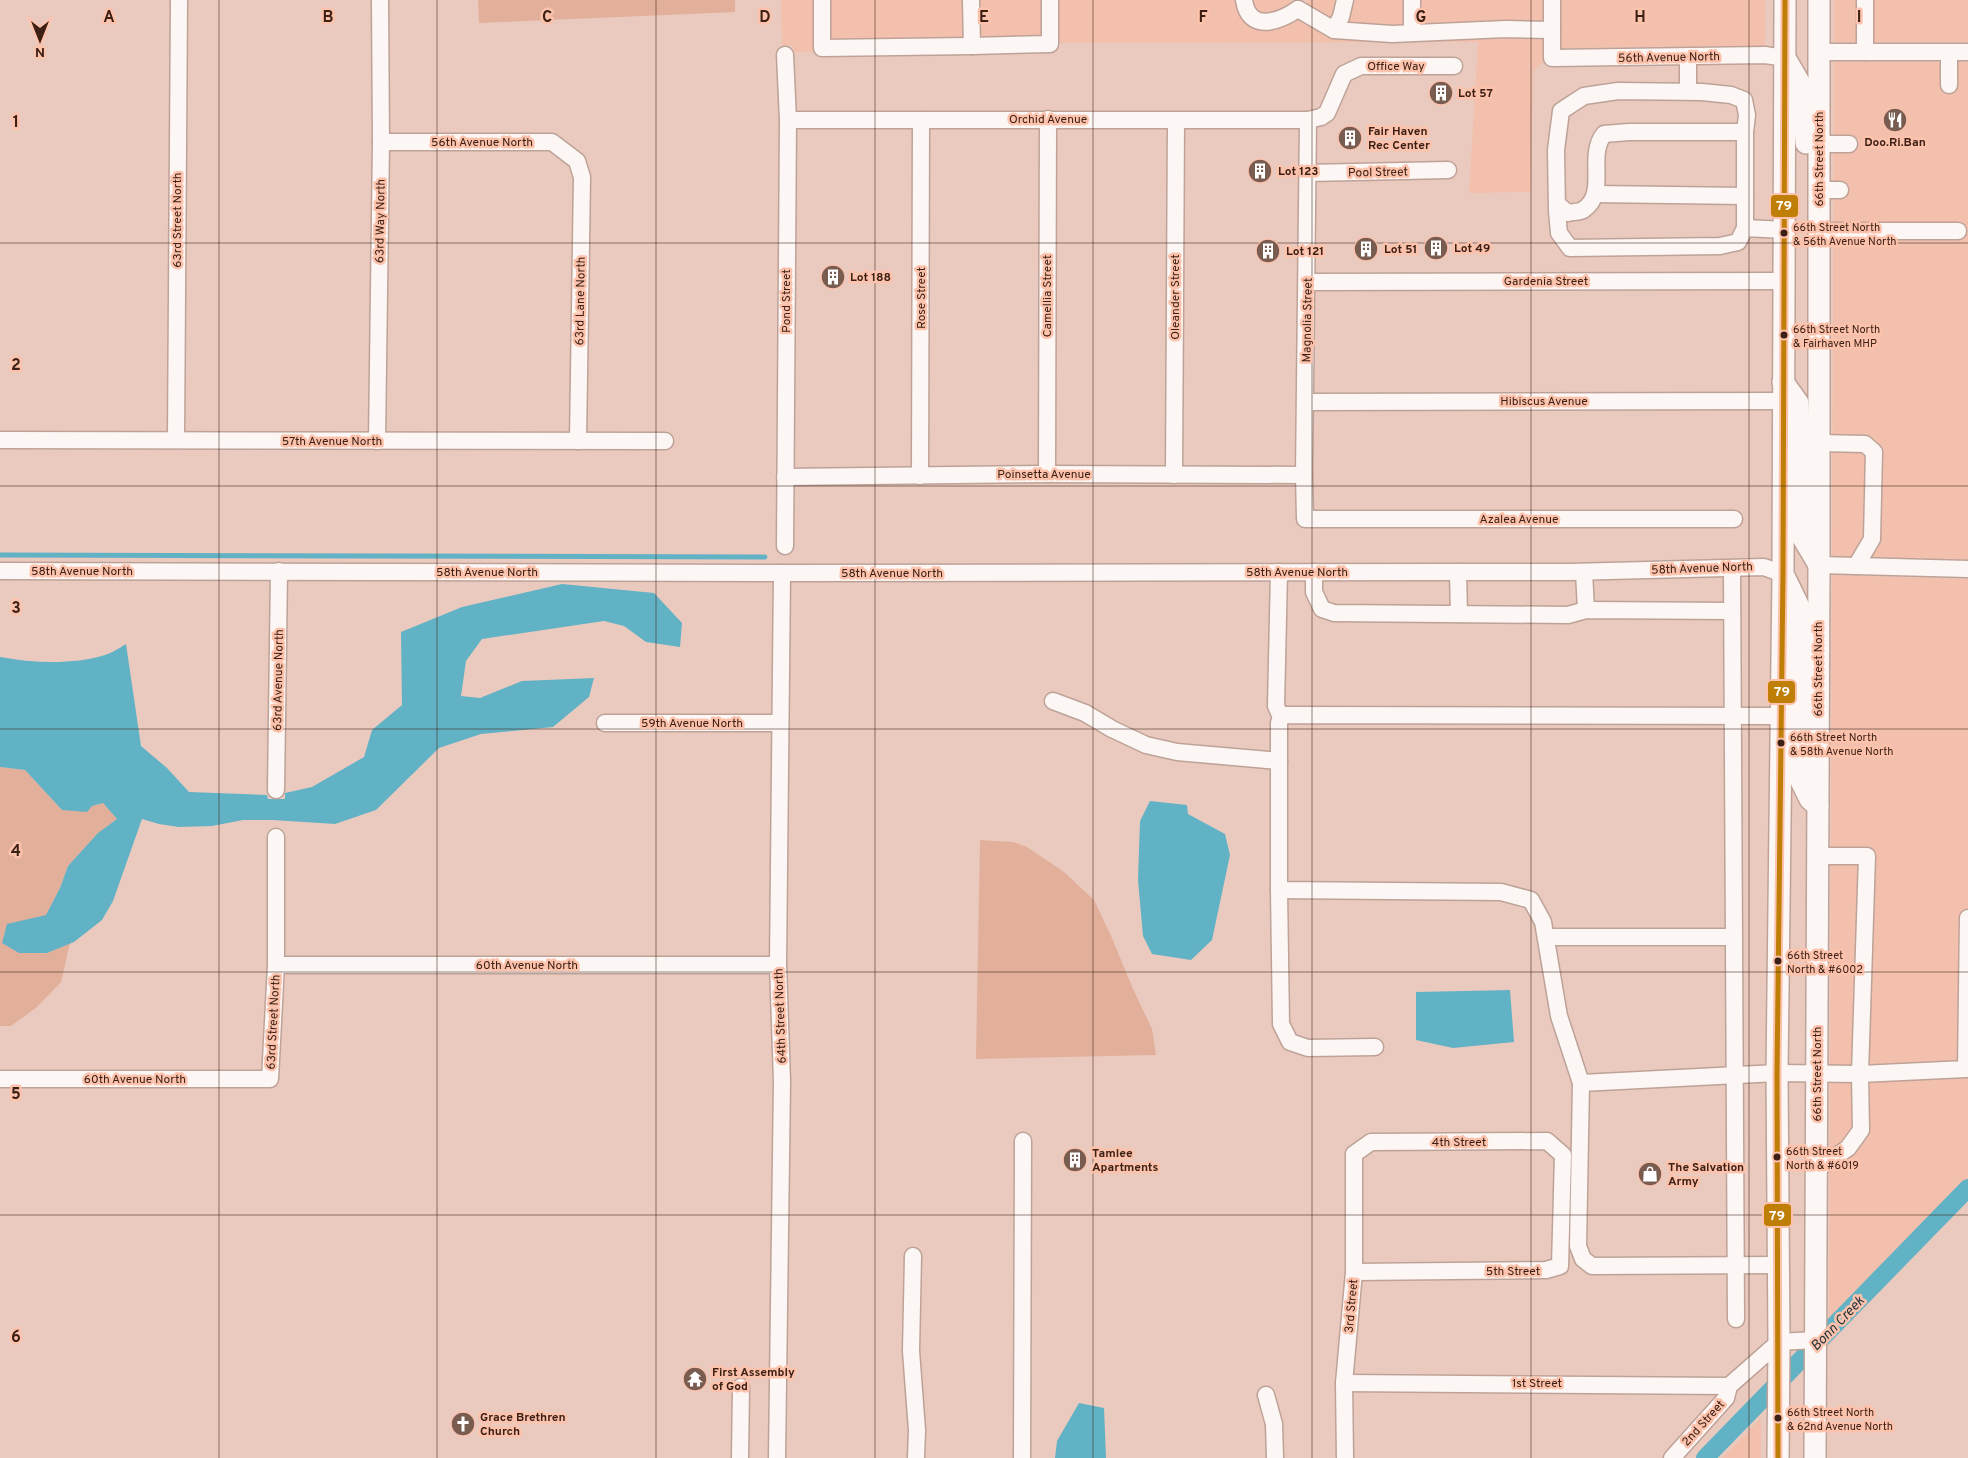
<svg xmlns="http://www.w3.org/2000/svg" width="1968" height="1458" viewBox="0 0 1968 1458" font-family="Overpass,sans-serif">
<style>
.built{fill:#f2c0ad}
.green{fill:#e2af9b}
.water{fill:#62b2c6}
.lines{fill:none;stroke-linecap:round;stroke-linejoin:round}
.stream{stroke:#62b2c6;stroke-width:5}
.canal{stroke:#62b2c6;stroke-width:18}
.minor-casing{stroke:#bea298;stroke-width:19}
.major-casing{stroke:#bea298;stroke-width:24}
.minor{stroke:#fcf7f5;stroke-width:16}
.major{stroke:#fcf7f5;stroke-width:21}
.bus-1-casing{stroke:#fdc2ab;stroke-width:9}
.bus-1{stroke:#bf7e06;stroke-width:5}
.grid{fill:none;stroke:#3c2015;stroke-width:1;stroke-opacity:0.55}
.bus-dot{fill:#3c2015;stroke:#fdc2ab;stroke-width:2}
.labels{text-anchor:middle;stroke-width:5;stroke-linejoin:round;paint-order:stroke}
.bus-label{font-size:11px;fill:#3c2015;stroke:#fdc2ab;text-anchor:start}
.street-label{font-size:12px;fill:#3c2015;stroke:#fdc2ab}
.poi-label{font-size:12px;font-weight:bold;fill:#3c2015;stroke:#fdc2ab;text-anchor:start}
.water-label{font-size:14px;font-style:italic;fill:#1d3138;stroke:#fdc2ab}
.grid-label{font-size:16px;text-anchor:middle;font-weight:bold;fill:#3c2015;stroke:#fdc2ab;stroke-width:5;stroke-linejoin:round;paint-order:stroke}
.line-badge{stroke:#fdc2ab;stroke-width:2}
.badge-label{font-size:14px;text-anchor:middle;font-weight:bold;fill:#fff}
</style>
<rect width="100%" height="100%" fill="#eacabe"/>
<g class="built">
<polygon points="781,0 1290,0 1290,19 1307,19 1307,0 1543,0 1543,64 1540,64 1533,72 1531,192 1469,193 1478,42 1005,43 1005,54 793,52 793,45 782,46"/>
<polygon points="1561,0 1765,0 1765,46 1561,48"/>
<rect x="1834" y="0" width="134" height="42"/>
<polygon points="1834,62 1968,62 1968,560 1832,556"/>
<polygon points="1832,575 1968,579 1968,1195 1829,1329"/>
<polygon points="1761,1418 1761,1458 1722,1458"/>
</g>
<g class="green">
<polygon points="478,0 735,0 735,12 479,23"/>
<polygon points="0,767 25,770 62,810 92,806 103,803 117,819 98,833 68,866 60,888 46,915 47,953 70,943 61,982 37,1007 11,1026 0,1026"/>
<polygon points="980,840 1013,842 1027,847 1064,872 1094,900 1112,938 1133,989 1152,1029 1156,1055 976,1059"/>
</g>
<g class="water">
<path d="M 562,584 L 654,593 L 682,623 L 680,647 L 646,642 L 624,626 L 604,621 L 482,639 L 466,661 L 461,696 L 480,698 L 522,681 L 594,678 L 589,697 L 553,727 L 481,734 L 439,748 L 376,810 L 335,824 L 273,820 L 243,820 L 212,826 L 179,827 L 159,824 L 142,819 L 113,901 L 102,920 L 74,942 L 47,953 L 19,953 L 2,943 L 7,924 L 46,915 L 60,888 L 68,866 L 98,833 L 117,819 L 103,803 L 92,806 L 87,812 L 62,810 L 25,770 L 0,767 L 0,657 C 34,663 72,665 105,655 C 112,653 119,648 126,644 L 141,746 L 167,768 L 189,792 L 267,795 L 268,799 L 285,799 L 285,793 L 312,787 L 364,757 L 372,730 L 402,705 L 401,632 L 462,607 Z"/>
<polygon points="1150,801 1187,805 1188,814 1225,834 1230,855 1212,940 1191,960 1152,954 1143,936 1138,880 1140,821"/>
<polygon points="1510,990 1514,1042 1453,1048 1416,1040 1416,992"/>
<polygon points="1079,1403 1104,1408 1106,1458 1055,1458 1057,1441"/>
</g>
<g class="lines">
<polyline class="stream" points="0,555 765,557"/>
<polyline class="canal" points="1705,1458 1968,1188"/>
<g class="minor-casing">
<g id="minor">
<polyline points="822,0 822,48 972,46"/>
<polyline points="971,0 972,46 1050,44 1050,0"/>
<path d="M 1244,0 C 1249,33 1279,22 1298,9"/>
<polyline points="1412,0 1412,33"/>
<polyline points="1552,0 1552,58 1765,55 1785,58"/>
<polyline points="1865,0 1865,52"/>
<polyline points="1298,9 1334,30 1392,34 1506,29 1552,30"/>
<polyline points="1334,30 1341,17 1345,0"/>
<polyline points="1818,52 1968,52"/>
<polyline points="785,55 788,120 785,546"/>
<polyline points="1688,56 1688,91"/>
<polyline points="1949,85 1949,53"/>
<polyline points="788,120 1308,120 1321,117 1327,113 1344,74 1361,66 1454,66"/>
<polyline points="1308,120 1304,475 1305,519 1734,519"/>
<polyline points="381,142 552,142 577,161 582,177 578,441"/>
<polyline points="1819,144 1849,144"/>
<polyline points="1308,173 1448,170"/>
<polyline points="1819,190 1840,190"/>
<polyline points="1595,194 1745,196"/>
<path d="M 1557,204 L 1568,213 C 1572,212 1580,212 1583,210 C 1609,193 1586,157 1604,134 L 1629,132 L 1745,132"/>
<polyline points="1745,228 1745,132 1747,115 1744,100 1731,95 1702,92 1618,91 1584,96 1561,111 1556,150 1557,211 1559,233 1570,248 1720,246 1738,242 1745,228 1784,230"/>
<polyline points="1819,231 1958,231"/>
<polyline points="1307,282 1784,281"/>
<polyline points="1305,402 1783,401"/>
<polyline points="176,439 179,0"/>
<polyline points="0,440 665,441"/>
<polyline points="377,441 381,142 380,0"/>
<polyline points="1819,443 1865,444 1874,452 1872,539 1856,566"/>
<polyline points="1047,474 1048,119"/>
<polyline points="1174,475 1176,120"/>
<polyline points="920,476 921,120"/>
<polyline points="785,477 1047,474 1304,475"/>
<polyline points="1819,565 1968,569"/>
<polyline points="1732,568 1736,1319"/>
<polyline points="0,571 782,573 1458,572 1570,572 1764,567 1783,574"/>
<polyline points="1279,572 1276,706 1281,717"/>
<polyline points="1314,572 1314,592 1322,609 1334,613 1568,615 1586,610 1732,611"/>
<polyline points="1458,572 1459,614"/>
<polyline points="1584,572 1586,610"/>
<polyline points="1053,701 1085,713 1112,729 1146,745 1177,752 1279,761"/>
<polyline points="605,723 780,723"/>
<polyline points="276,790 279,571"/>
<polyline points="1279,890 1281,1024 1290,1042 1308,1048 1375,1047"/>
<polyline points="1546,937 1734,937"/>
<polyline points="276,965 778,965"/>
<polyline points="0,1079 270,1079 276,965 276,837"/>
<polyline points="1581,1083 1777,1073 1860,1074 1966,1069 1968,918"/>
<polyline points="1816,1170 1848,1148 1861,1130 1860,1074 1867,856 1818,856"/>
<polyline points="913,1256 911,1351 917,1430 916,1458"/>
<polyline points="1779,1265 1592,1266 1583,1259 1578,1246 1581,1083 1559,1016 1543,922 1531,900 1501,892 1279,890 1279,723 1281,717 1286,715 1781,716"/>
<polyline points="1344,1383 1729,1386"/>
<polyline points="1729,1386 1779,1342 1815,1340"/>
<polyline points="1266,1395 1274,1424 1275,1458"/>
<polyline points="740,1458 741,1387"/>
<polyline points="777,1458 782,1081 778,965 782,573"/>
<polyline points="1022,1458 1023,1141"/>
<polyline points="1345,1458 1344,1383 1354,1272 1354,1154 1371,1142 1547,1141 1563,1155 1560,1266 1546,1270 1354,1272"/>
<polyline points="1672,1458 1726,1398 1729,1386"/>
</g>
</g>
<g class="major-casing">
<g id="major">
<polyline points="1785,58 1803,89 1806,143"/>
<polyline points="1783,382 1798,403 1803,538 1819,565"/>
<polyline points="1785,578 1801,611 1801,781 1810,799 1818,806"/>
<polyline points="1778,1458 1779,1342 1777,1073 1783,574 1785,0"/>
<polyline points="1815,1458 1819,565 1819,0"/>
</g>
</g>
<use href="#minor" class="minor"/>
<use href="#major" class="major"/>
<g class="bus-1-casing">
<polyline id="bus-1" points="1778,1458 1777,1073 1783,574 1785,0"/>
</g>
<use href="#bus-1" class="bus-1"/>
</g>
<path class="grid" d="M 219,0 L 219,1458M 437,0 L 437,1458M 656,0 L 656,1458M 875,0 L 875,1458M 1093,0 L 1093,1458M 1312,0 L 1312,1458M 1531,0 L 1531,1458M 1749,0 L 1749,1458M 0,243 L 1968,243M 0,486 L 1968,486M 0,729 L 1968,729M 0,972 L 1968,972M 0,1215 L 1968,1215"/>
<defs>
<g id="building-disc" transform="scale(1.25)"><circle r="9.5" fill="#795c50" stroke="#fdc2ab"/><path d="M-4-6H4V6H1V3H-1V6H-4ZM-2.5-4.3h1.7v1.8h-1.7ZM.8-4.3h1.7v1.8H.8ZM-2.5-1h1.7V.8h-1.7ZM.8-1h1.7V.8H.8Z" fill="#fff"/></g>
<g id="restaurant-disc" transform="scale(1.25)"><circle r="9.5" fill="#795c50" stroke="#fdc2ab"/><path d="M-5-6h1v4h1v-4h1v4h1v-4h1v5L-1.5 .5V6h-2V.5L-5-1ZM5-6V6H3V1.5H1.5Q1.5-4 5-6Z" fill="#fff"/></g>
<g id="shop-disc" transform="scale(1.25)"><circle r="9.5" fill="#795c50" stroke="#fdc2ab"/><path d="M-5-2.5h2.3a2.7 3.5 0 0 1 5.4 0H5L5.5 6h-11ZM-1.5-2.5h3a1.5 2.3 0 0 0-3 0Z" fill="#fff"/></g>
<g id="temple-disc" transform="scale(1.25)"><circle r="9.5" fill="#795c50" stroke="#fdc2ab"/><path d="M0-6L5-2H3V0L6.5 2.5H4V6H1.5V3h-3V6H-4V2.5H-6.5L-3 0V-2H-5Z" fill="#fff"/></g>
<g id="church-disc" transform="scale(1.25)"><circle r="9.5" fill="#795c50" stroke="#fdc2ab"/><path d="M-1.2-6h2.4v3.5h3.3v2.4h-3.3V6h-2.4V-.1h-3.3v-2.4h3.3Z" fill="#fff"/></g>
</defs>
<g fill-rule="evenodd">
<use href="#building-disc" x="1441" y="93"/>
<use href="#restaurant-disc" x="1895" y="120"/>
<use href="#building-disc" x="1350" y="138"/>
<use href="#building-disc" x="1260" y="171"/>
<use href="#building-disc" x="1436" y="248"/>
<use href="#building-disc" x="1366" y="249"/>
<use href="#building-disc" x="1268" y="251"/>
<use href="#building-disc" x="833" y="277"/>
<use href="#building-disc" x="1075" y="1160"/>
<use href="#shop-disc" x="1650" y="1174"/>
<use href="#temple-disc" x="695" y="1379"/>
<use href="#church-disc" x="463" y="1424"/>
</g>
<g class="bus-dot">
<circle cx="1784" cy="233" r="4.5"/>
<circle cx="1784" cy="335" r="4.5"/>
<circle cx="1781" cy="743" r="4.5"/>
<circle cx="1778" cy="961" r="4.5"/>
<circle cx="1777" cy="1157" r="4.5"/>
<circle cx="1778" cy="1418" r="4.5"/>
</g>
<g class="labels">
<g class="bus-label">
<text x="1793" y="231">66th Street North<tspan x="1793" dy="14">&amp; 56th Avenue North</tspan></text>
<text x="1793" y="333">66th Street North<tspan x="1793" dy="14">&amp; Fairhaven MHP</tspan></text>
<text x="1790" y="741">66th Street North<tspan x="1790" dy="14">&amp; 58th Avenue North</tspan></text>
<text x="1787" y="959">66th Street<tspan x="1787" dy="14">North &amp; #6002</tspan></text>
<text x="1786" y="1155">66th Street<tspan x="1786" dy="14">North &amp; #6019</tspan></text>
<text x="1787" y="1416">66th Street North<tspan x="1787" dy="14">&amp; 62nd Avenue North</tspan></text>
</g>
<g class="street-label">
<text transform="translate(1669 57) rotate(-1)" y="4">56th Avenue North</text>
<text x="1396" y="70">Office Way</text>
<text x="1048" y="123">Orchid Avenue</text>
<text x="482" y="146">56th Avenue North</text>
<text transform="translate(1819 159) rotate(-90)" y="4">66th Street North</text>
<text transform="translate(1378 172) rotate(-1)" y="4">Pool Street</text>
<text transform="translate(177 220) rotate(-90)" y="4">63rd Street North</text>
<text transform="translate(380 221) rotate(-89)" y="4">63rd Way North</text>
<text x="1546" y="285">Gardenia Street</text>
<text transform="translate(1047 296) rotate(-90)" y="4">Camellia Street</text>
<text transform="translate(1175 297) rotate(-90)" y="4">Oleander Street</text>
<text transform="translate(921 298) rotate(-90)" y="4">Rose Street</text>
<text transform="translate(580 301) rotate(-89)" y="4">63rd Lane North</text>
<text transform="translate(786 301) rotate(-90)" y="4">Pond Street</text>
<text transform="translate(1307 320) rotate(-89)" y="4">Magnolia Street</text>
<text x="1544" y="405">Hibiscus Avenue</text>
<text x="332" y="445">57th Avenue North</text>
<text x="1044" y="478">Poinsetta Avenue</text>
<text x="1519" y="523">Azalea Avenue</text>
<text transform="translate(1702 568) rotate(-2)" y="4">58th Avenue North</text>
<text x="82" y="575">58th Avenue North</text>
<text x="487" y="576">58th Avenue North</text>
<text x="1297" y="576">58th Avenue North</text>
<text x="892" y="577">58th Avenue North</text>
<text transform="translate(1818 669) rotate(-90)" y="4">66th Street North</text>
<text transform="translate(278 680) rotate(-89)" y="4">63rd Avenue North</text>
<text x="692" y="727">59th Avenue North</text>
<text x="527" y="969">60th Avenue North</text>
<text transform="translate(780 1016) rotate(-92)" y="4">64th Street North</text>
<text transform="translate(273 1022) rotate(-87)" y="4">63rd Street North</text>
<text transform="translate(1817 1074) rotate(-90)" y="4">66th Street North</text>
<text x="135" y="1083">60th Avenue North</text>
<text x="1459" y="1146">4th Street</text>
<text x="1513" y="1275">5th Street</text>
<text transform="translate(1351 1306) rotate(-85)" y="4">3rd Street</text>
<text x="1537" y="1387">1st Street</text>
<text transform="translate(1703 1423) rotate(-48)" y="4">2nd Street</text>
</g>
<g class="poi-label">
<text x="1458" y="97">Lot 57</text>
<text x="1368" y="135">Fair Haven<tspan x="1368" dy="14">Rec Center</tspan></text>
<text x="1895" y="146" text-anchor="middle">Doo.Ri.Ban</text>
<text x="1278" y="175">Lot 123</text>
<text x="1454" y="252">Lot 49</text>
<text x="1384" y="253">Lot 51</text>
<text x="1286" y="255">Lot 121</text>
<text x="850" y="281">Lot 188</text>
<text x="1092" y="1157">Tamlee<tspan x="1092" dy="14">Apartments</tspan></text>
<text x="1668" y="1171">The Salvation<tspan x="1668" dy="14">Army</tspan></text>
<text x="712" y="1376">First Assembly<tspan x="712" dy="14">of God</tspan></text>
<text x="480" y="1421">Grace Brethren<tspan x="480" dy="14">Church</tspan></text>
</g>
<g class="water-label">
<text transform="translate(1837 1323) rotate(-46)" y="5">Bonn Creek</text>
</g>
</g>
<g class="grid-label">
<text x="109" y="22">A</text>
<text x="328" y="22">B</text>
<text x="547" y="22">C</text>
<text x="765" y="22">D</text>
<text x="984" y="22">E</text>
<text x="1203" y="22">F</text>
<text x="1421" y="22">G</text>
<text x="1640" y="22">H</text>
<text x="1859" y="22">I</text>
<text x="16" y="127">1</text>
<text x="16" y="370">2</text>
<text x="16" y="613">3</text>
<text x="16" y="856">4</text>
<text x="16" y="1099">5</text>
<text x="16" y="1342">6</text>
</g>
<g class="line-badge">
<rect x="1770" y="194" width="29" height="24" rx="5" fill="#bf7e06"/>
<rect x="1767" y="680" width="29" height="24" rx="5" fill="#bf7e06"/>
<rect x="1763" y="1203" width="29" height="24" rx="5" fill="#bf7e06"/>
</g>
<g class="badge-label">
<text x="1784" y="210">79</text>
<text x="1782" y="696">79</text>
<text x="1777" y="1220">79</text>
</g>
<g transform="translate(40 40) rotate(180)" stroke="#fdc2ab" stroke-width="4" paint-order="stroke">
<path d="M0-4L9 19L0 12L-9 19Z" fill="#3c2015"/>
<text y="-8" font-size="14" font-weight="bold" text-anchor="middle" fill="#3c2015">N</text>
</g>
</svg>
